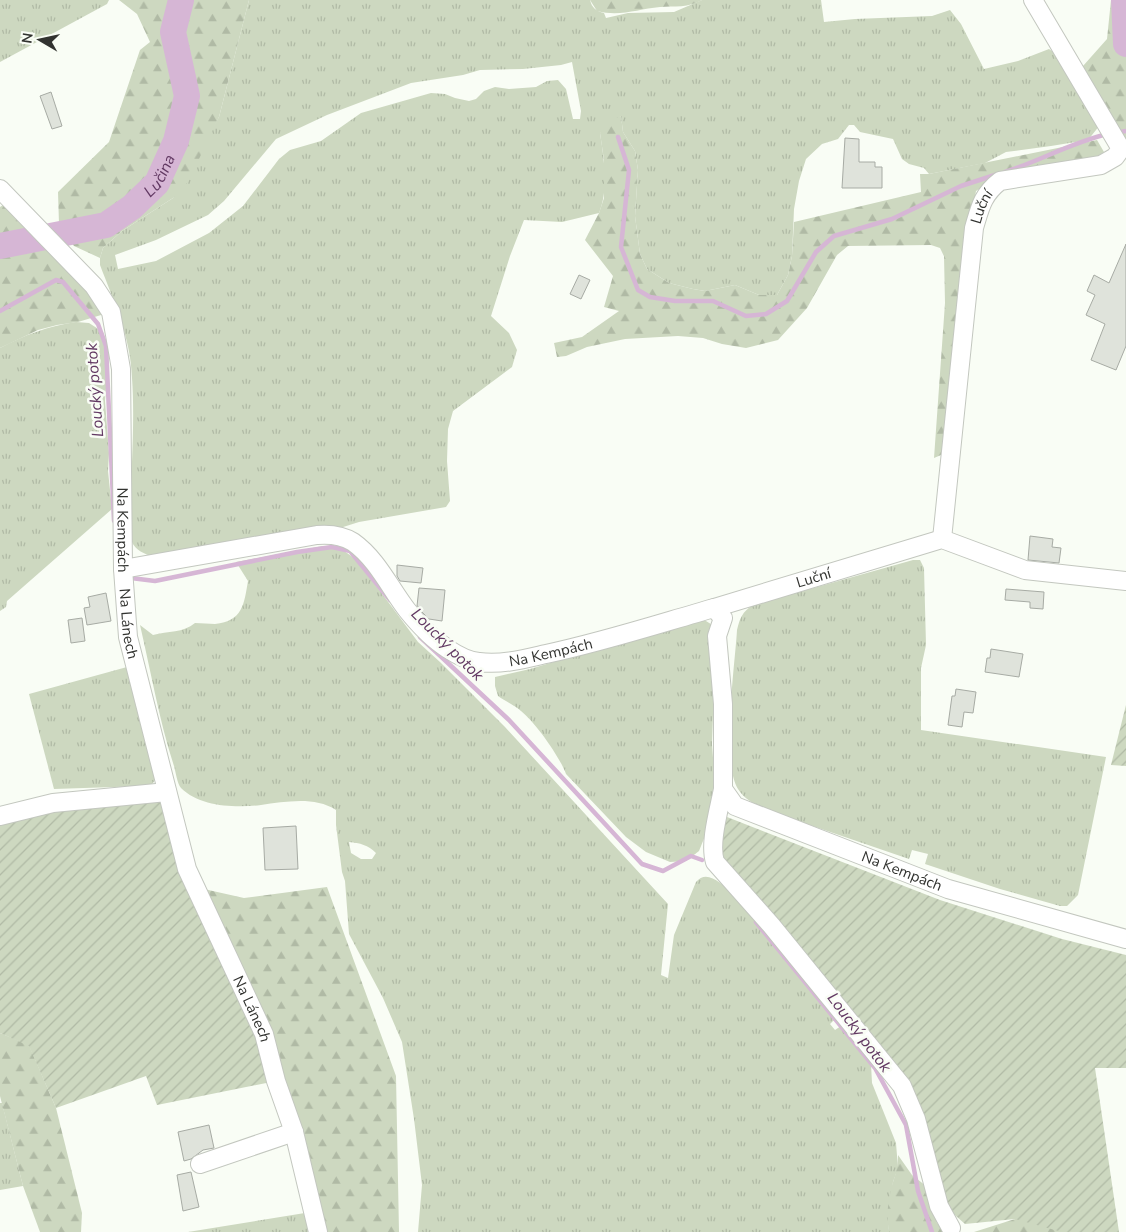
<svg xmlns="http://www.w3.org/2000/svg" width="1126" height="1232" viewBox="0 0 1126 1232" font-family="'Nunito Sans',sans-serif">
<style>
.grass{fill:url(#grass-tufts);fill-rule:evenodd}
.forest{fill:url(#forest-firs)}
.garden{fill:url(#garden-furrows)}
.lines{fill:none;stroke-linecap:round;stroke-linejoin:round}
.stream{stroke:#d6b6d5;stroke-width:4.5}
.river{stroke:#d6b6d5;stroke-width:26}
.building{fill:#dfe3db;stroke:#a7aba4}
.street-casing{stroke:#c3c7bf;stroke-width:20}
.street{stroke:#fff;stroke-width:18}
.labels{text-anchor:middle;stroke-width:5;stroke-linejoin:round;paint-order:stroke}
.street-label{font-size:15px;fill:#323330;stroke:#f9fdf5}
.water-label{font-size:16px;font-style:italic;fill:#623963;stroke:#f9fdf5}
</style>
<defs>
<pattern id="grass-tufts" width="24" height="20" patternUnits="userSpaceOnUse" patternTransform="scale(1.25)"><rect width="24" height="20" fill="#cdd8c0"/><path d="M3 7l-1-3M5 7V3M7 7l1-3M15 17l-1-3M17 17v-4M19 17l1-3" fill="none" stroke="#b0baa5"/></pattern>
<pattern id="forest-firs" width="22" height="20" patternUnits="userSpaceOnUse" patternTransform="scale(1.25)"><rect width="22" height="20" fill="#cdd8c0"/><path d="M5 1l3.5 6h-7zM16 11l3.5 6h-7z" fill="#b0baa5"/></pattern>
<pattern id="garden-furrows" width="10" height="10" patternUnits="userSpaceOnUse" patternTransform="scale(1.25)"><rect width="10" height="10" fill="#cdd8c0"/><path d="M-1 1l2-2M0 10L10 0M9 11l2-2" fill="none" stroke="#b0baa5"/></pattern>
</defs>
<rect width="100%" height="100%" fill="#f9fdf5"/>
<g class="grass">
<polygon points="0,0 109,0 107,4 0,62"/>
<path d="M 249,0 L 590,0 C 592,8 596,11 604,13 L 606,18 L 628,13 L 674,12 L 702,0 L 821,0 L 824,22 L 855,19 L 932,16 L 950,10 L 961,24 L 984,69 L 1018,61 L 1049,49 L 1059,56 L 1100,125 L 1088,140 L 1051,146 L 1006,152 L 985,163 L 929,174 L 924,168 L 909,164 L 902,159 L 893,139 L 860,132 L 854,125 L 849,125 L 838,139 L 822,144 L 806,159 L 799,181 L 794,209 L 792,256 L 788,275 L 777,295 L 759,295 L 735,285 L 705,291 L 693,289 L 669,283 L 647,269 L 640,254 L 635,216 L 638,170 L 635,151 L 623,132 L 621,116 L 600,133 C 604,159 609,188 599,213 L 562,222 L 524,220 L 510,256 L 491,316 L 509,333 L 517,350 L 512,367 L 453,411 L 448,429 L 447,461 L 450,501 L 446,507 L 359,522 L 340,528 L 153,557 C 145,554 135,550 132,542 C 126,530 132,478 132,462 C 133,435 134,406 132,378 C 131,338 114,302 100,265 L 100,258 L 103,248 L 122,231 L 173,198 L 219,117 ZM 572,62 L 581,111 L 580,119 L 573,119 L 566,89 L 558,80 L 547,81 L 536,87 L 509,89 L 495,87 L 484,91 L 476,99 L 469,101 L 455,98 L 445,94 L 431,93 L 361,113 L 321,141 L 290,150 L 279,159 L 243,206 L 209,233 L 156,261 L 118,269 L 115,255 L 156,240 L 208,215 L 224,201 L 276,139 L 327,115 L 411,83 L 463,75 L 480,70 L 523,69 L 561,65 Z"/>
<path d="M 76,322 L 89,323 L 103,332 L 109,350 L 105,401 L 109,453 L 108,471 L 112,509 L 7,601 L 6,607 L 0,611 L 0,348 C 25,335 48,326 76,322 Z"/>
<path d="M 323,546 L 337,546 L 357,560 L 418,642 L 440,662 L 505,727 L 668,904 L 661,975 L 668,978 L 674,935 L 696,882 C 707,868 722,885 732,892 L 835,1019 L 830,1024 L 835,1030 L 841,1026 L 871,1064 L 872,1083 L 896,1143 L 898,1168 L 893,1182 L 888,1221 L 889,1232 L 418,1232 L 422,1185 L 414,1119 L 402,1042 L 383,998 L 349,934 L 345,881 L 342,872 L 336,825 L 336,810 C 314,796 285,802 261,805 C 236,808 200,807 181,788 C 177,783 176,773 174,766 C 159,720 151,672 140,625 L 153,635 C 168,631 183,633 195,623 C 202,623 209,624 215,624 C 243,621 244,604 248,581 L 236,562 ZM 349,842 C 360,843 368,845 376,853 L 372,859 L 361,859 L 351,853 Z"/>
<path d="M 913,560 L 920,560 L 924,568 L 926,645 L 921,668 L 921,730 L 1106,757 L 1078,895 L 1067,906 L 1060,906 L 1000,889 L 925,864 L 928,854 L 912,850 L 909,859 L 766,810 C 756,805 744,799 738,789 C 721,762 735,665 737,630 C 740,618 742,612 753,605 Z"/>
<path d="M 697,619 L 706,621 L 714,626 L 714,685 L 712,744 L 715,785 L 705,836 L 699,851 L 686,861 L 670,862 L 646,852 L 626,837 L 566,774 C 560,757 535,722 521,711 C 514,705 505,701 498,696 L 495,686 L 495,677 L 530,669 Z"/>
<polygon points="127,667 156,779 152,784 144,786 54,789 29,694"/>
<polygon points="0,1103 2,1103 23,1186 0,1190"/>
<polygon points="311,1212 316,1232 188,1232"/>
</g>
<g class="forest">
<polygon points="119,0 249,0 219,117 189,180 182,190 173,198 122,231 103,248 100,258 74,246 59,224 58,192 109,142 140,50 150,42 137,14"/>
<path d="M 590,0 L 702,0 C 689,8 674,6 660,7 C 638,9 620,17 597,11 Z"/>
<polygon points="1111,0 1126,0 1126,140 1081,90 1083,66 1107,39"/>
<polygon points="621,116 623,132 635,151 638,170 635,216 640,254 647,269 669,283 693,289 705,291 735,285 759,295 777,295 788,275 792,256 794,222 921,192 920,174 929,174 1097,140 1104,152 1092,160 995,178 976,191 972,215 948,452 934,458 945,303 944,256 940,248 931,245 848,246 837,255 807,308 778,340 746,348 722,344 703,338 678,336 625,339 587,347 566,356 557,357 554,343 582,337 619,311 604,307 613,276 585,240 599,213 604,198 604,160 600,133 605,122"/>
<polygon points="6,203 111,312 78,322 57,325 38,330 0,348 0,207"/>
<polygon points="195,887 244,898 327,887 396,1076 399,1232 316,1232 264,1034"/>
<polygon points="0,1033 29,1045 56,1108 82,1213 81,1232 40,1232 23,1186 0,1096"/>
<path d="M 898,1155 L 912,1175 L 926,1186 L 937,1223 L 945,1232 L 889,1232 C 887,1220 887,1207 890,1195 C 893,1178 898,1173 898,1155 Z"/>
<polygon points="1015,1219 1021,1219 1066,1232 974,1232"/>
</g>
<g class="garden">
<polygon points="1126,705 1126,766 1111,765"/>
<polygon points="167,792 276,1081 157,1105 146,1076 56,1108 29,1046 0,1033 0,816"/>
<polygon points="727,817 940,900 1062,939 1126,955 1126,1068 1095,1068 1119,1232 1062,1232 1015,1219 965,1224 947,1208 913,1098 715,854"/>
</g>
<g class="lines">
<g class="stream">
<polyline points="1115,133 1126,131"/>
<polyline points="618,137 629,170 621,247 638,290 650,297 675,301 713,301 746,316 766,314 787,301 816,252 834,236 892,219 961,186 998,174"/>
<path d="M 1005,172 C 1040,161 1072,142 1108,134"/>
<polyline points="0,311 56,280 63,282 98,324 106,346 114,521"/>
<polyline points="131,578 155,581 297,552 332,547 350,551 390,600"/>
<polyline points="420,637 509,720 642,864 663,871 691,856 702,860"/>
<polyline points="756,922 875,1068 906,1125 918,1191 932,1232"/>
</g>
<g class="river">
<polyline points="1124,0 1126,44"/>
<path id="s1" d="M 0,246 L 106,225 L 132,207 L 157,183 L 176,141 L 187,96 L 173,32 L 181,0"/>
</g>
</g>
<g class="building">
<polygon points="51,92 62,126 52,129 40,96"/>
<polygon points="845,138 859,139 859,162 875,162 875,167 882,167 882,188 842,188"/>
<polygon points="1126,244 1126,346 1116,370 1091,360 1105,324 1086,315 1095,295 1087,291 1094,275 1109,283"/>
<polygon points="579,275 590,280 581,299 570,294"/>
<polygon points="1030,536 1053,539 1052,547 1061,548 1059,563 1028,560"/>
<polygon points="397,565 423,568 421,583 400,581 397,576"/>
<polygon points="419,588 445,590 442,621 429,619 421,611 422,608 417,606"/>
<polygon points="1006,589 1044,592 1043,609 1030,608 1030,602 1005,600"/>
<polygon points="106,593 111,621 87,625 84,608 90,607 88,597"/>
<polygon points="82,618 85,641 71,643 68,620"/>
<polygon points="991,649 1023,654 1019,677 985,672 987,658 990,658"/>
<polygon points="956,689 976,692 973,713 964,712 962,727 948,725 952,696 955,696"/>
<polygon points="296,826 298,869 265,870 263,828"/>
<polygon points="209,1125 214,1148 203,1150 191,1159 184,1161 178,1132"/>
<polygon points="191,1172 199,1207 183,1211 177,1175"/>
</g>
<g class="lines">
<g class="street-casing">
<g id="street">
<path id="s2" d="M 0,189 L 94,286 L 111,312 L 121,369 L 123,569 L 128,637 L 187,869 L 264,1034 L 276,1081 L 294,1132 L 318,1232"/>
<path id="s3" d="M 942,539 L 974,228 C 980,208 982,195 1000,181 L 1101,165 L 1115,157 L 1121,149 L 1033,0"/>
<path id="s4" d="M 123,569 L 317,535 C 329,534 342,535 353,542 C 377,559 390,588 407,610 C 419,625 432,639 448,649 C 457,655 468,661 479,662 C 502,665 524,659 546,654 C 603,642 658,624 714,608 L 723,618 L 717,636 L 723,704 L 723,789 L 735,806 L 948,889 L 1126,939"/>
<path id="s5" d="M 714,608 L 942,539 L 1025,570 L 1126,581"/>
<path d="M 723,789 C 719,810 709,843 715,862 L 771,925 L 902,1086 L 916,1119 L 939,1206 L 951,1228"/>
<polyline points="0,816 53,803 167,792"/>
<polyline points="200,1164 294,1132"/>
</g>
</g>
<use href="#street" class="street"/>
</g>
<g class="labels">
<g class="street-label">
<text dy="5" stroke="none"><textPath href="#s3" startOffset="335">Luční</textPath></text>
<text dy="5" stroke="none"><textPath href="#s2" startOffset="385">Na Kempách</textPath></text>
<text dy="5" stroke="none"><textPath href="#s5" startOffset="104">Luční</textPath></text>
<text dy="5" stroke="none"><textPath href="#s2" startOffset="479">Na Lánech</textPath></text>
<text dy="5" stroke="none"><textPath href="#s4" startOffset="485">Na Kempách</textPath></text>
<text dy="5" stroke="none"><textPath href="#s4" startOffset="1040">Na Kempách</textPath></text>
<text dy="5" stroke="none"><textPath href="#s2" startOffset="886">Na Lánech</textPath></text>
</g>
<g class="water-label">
<text dy="6" stroke="none"><textPath href="#s1" startOffset="182">Lučina</textPath></text>
<text transform="translate(94 390) rotate(-94)" y="6">Loucký potok</text>
<text transform="translate(448 644) rotate(45)" y="6">Loucký potok</text>
<text transform="translate(860 1032) rotate(53)" y="6">Loucký potok</text>
</g>
</g>
<g transform="translate(40 40) rotate(279)" stroke="#f9fdf5" stroke-width="4" paint-order="stroke">
<path d="M0-4L9 19L0 12L-9 19Z" fill="#323330"/>
<text y="-8" font-size="14" font-weight="bold" text-anchor="middle" fill="#323330">N</text>
</g>
</svg>
